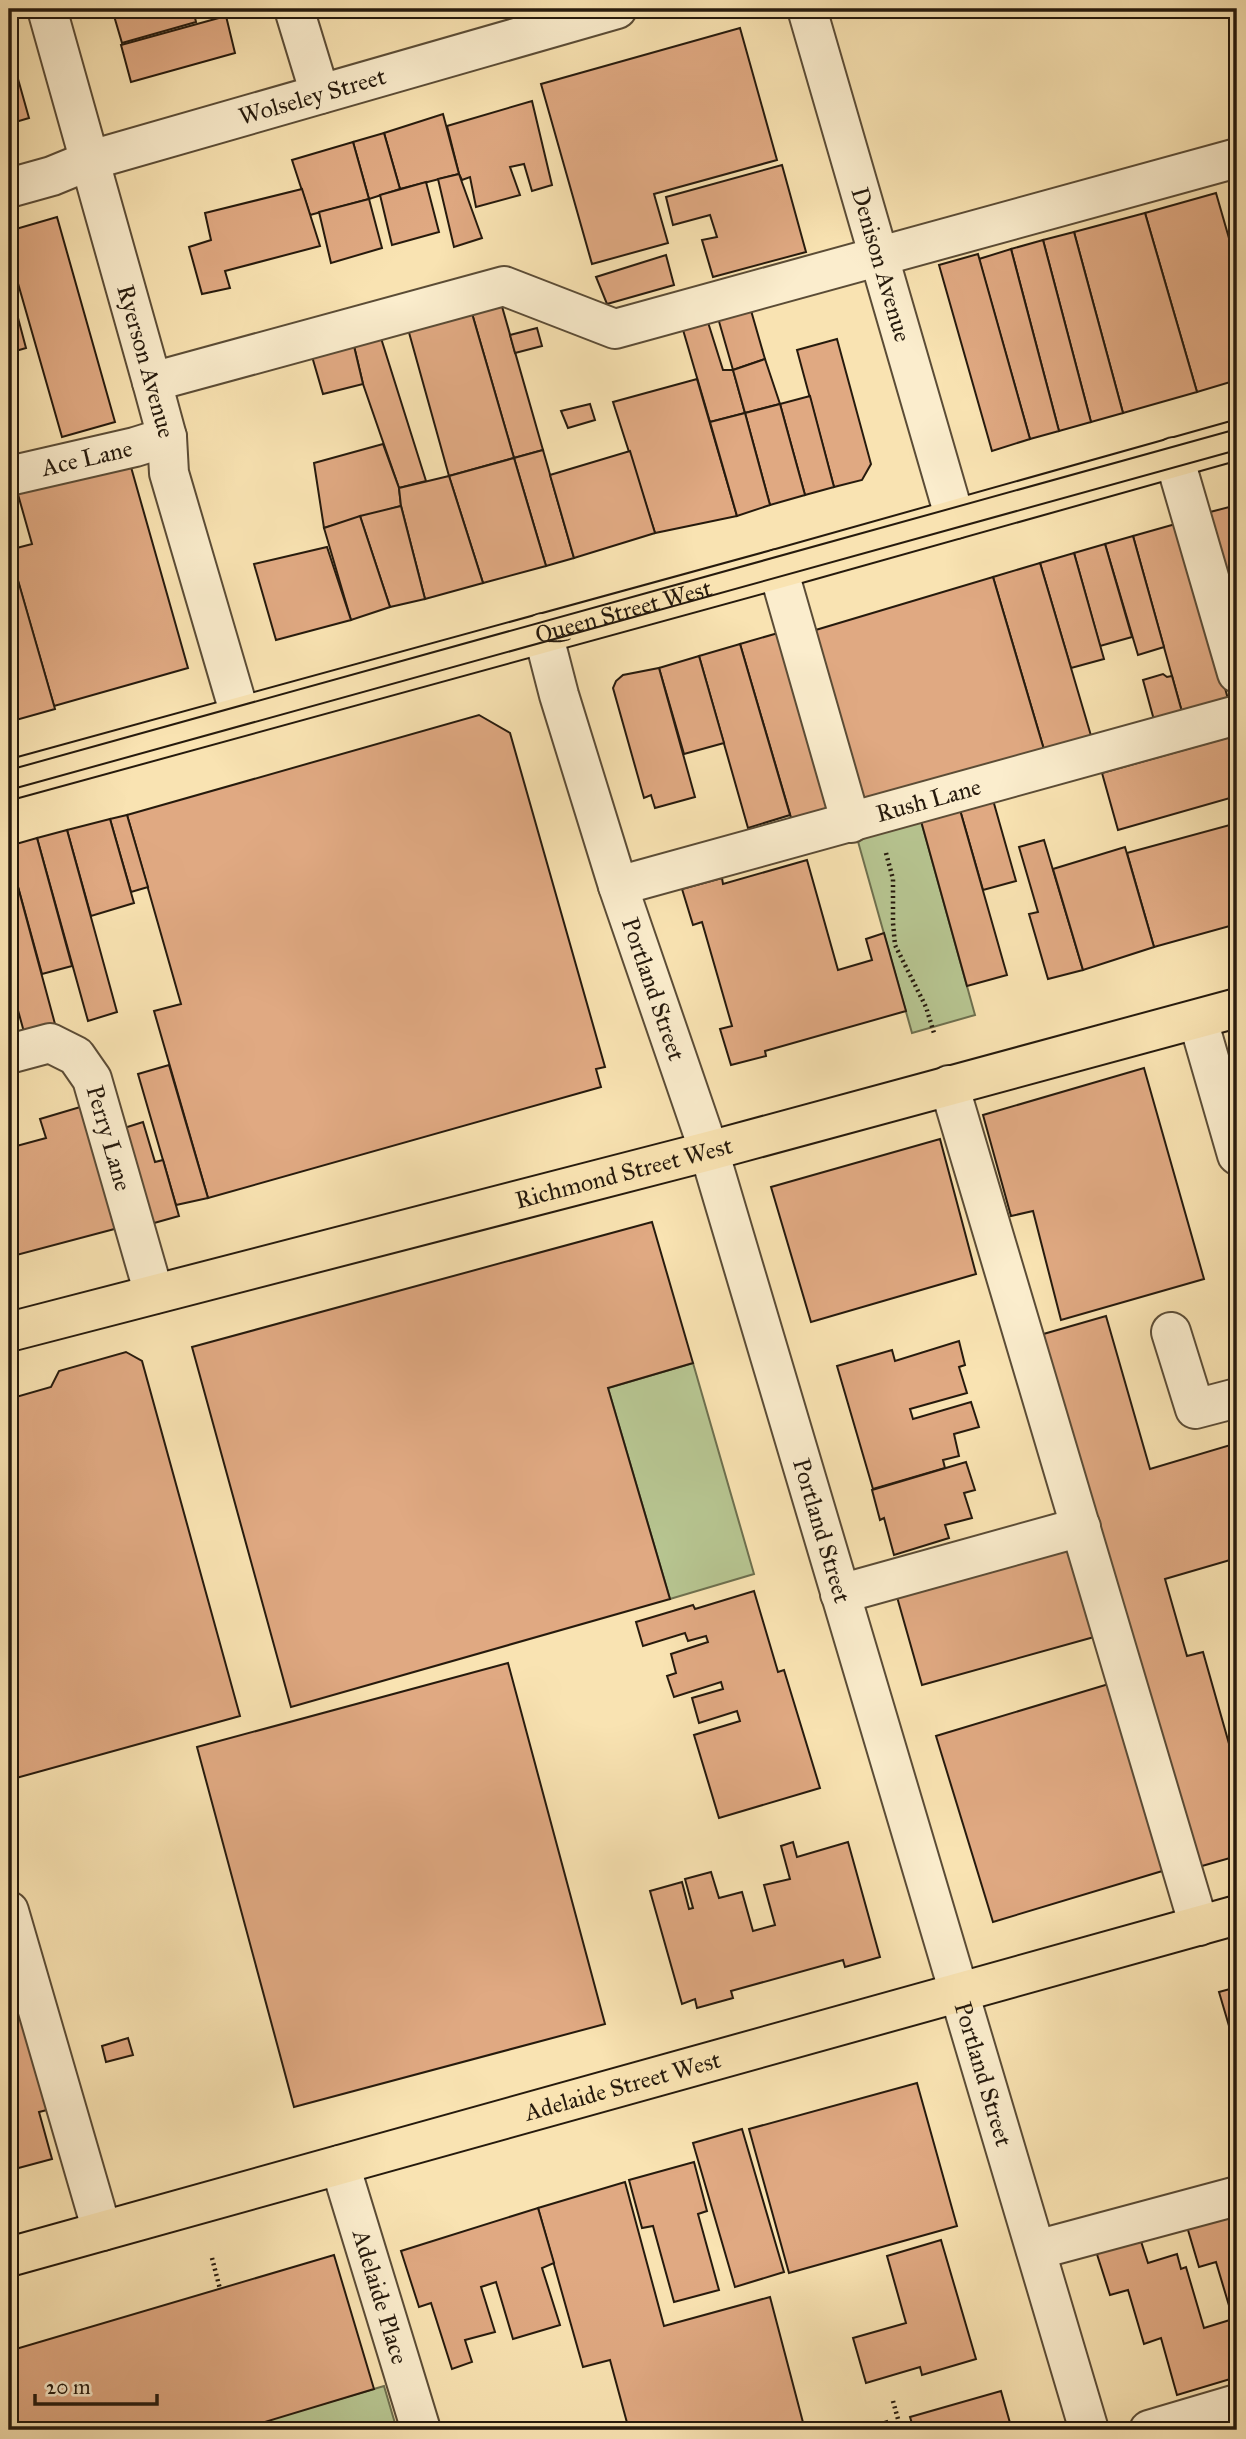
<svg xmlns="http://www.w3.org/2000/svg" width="1246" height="2439" viewBox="0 0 1246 2439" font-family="'IM FELL Great Primer',serif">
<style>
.green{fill:#b7c591;stroke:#6e704f;stroke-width:2}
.building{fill:#e0a982;stroke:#261a0d;stroke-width:2}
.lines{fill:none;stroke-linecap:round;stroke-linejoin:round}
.minor-casing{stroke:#5b4c36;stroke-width:42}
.major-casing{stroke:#261a0d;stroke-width:42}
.path{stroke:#261a0d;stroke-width:4.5;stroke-dasharray:2 3.5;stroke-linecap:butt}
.minor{stroke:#fbedcd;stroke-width:38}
.major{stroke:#f9e3b2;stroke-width:38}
.tram{stroke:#261a0d;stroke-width:2}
.labels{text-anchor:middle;stroke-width:6;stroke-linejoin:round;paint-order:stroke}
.street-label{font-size:24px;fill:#261a0d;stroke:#fbedcd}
</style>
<rect width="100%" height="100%" fill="#f9e3b2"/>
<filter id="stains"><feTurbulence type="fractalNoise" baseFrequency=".00286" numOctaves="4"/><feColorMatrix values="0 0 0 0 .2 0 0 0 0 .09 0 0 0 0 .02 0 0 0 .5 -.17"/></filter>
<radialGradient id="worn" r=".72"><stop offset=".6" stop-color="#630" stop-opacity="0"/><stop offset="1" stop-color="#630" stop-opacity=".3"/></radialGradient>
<g class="green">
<polygon points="921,821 975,1015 912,1033 857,838"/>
<polygon points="693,1363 754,1574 670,1599 608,1388"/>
<polygon points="384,2386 397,2430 237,2429"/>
</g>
<g class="building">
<polygon points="112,9 193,9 196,22 122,43"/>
<polygon points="226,16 235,53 131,82 121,45"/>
<polygon points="740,28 777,160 654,194 668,243 592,264 541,84"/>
<polygon points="9,47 29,118 9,124"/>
<polygon points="532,101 552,185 532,191 524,164 510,167 520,195 476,207 470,177 462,180 459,174 447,126"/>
<polygon points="443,114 459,174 400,189 384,133"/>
<polygon points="384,133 400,189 369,199 353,142"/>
<polygon points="353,142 369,199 310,215 292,160"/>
<polygon points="782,165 806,252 713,277 702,240 717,237 710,215 673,225 666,197"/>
<polygon points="459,174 482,238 454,247 438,179"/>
<polygon points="426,182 439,232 392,245 380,195"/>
<polygon points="302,189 320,246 225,271 230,288 202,294 189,247 211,240 205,213"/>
<polygon points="1216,193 1237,266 1237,380 1197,392 1145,213"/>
<polygon points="369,199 382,248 331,263 319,212"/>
<polygon points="1145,213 1197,392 1123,413 1074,232"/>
<polygon points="57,217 115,422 62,437 9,252 9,231"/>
<polygon points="1074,232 1123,413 1091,422 1043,240"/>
<polygon points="1043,240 1091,422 1059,431 1011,249"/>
<polygon points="1011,249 1059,431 1030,439 979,259"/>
<polygon points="978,254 1030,439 992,451 939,265"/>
<polygon points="666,255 674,285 607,304 596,277"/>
<polygon points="9,284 26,348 9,353"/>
<polygon points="501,303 543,450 514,458 471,310"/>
<polygon points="750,307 765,359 733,370 718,318"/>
<polygon points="471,310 514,458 449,476 408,329"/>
<polygon points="706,316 723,370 733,370 745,413 710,422 681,323"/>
<polygon points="537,328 542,346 515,353 510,335"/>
<polygon points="380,335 426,481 399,488 363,384 353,342"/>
<polygon points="837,339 871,464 862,480 834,487 797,350"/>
<polygon points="353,342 363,384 323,394 311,353"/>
<polygon points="765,359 780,404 745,413 733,370"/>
<polygon points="697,379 737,516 655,533 613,402"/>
<polygon points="810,396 834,487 805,495 780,404"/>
<polygon points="590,404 595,420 568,428 561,411"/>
<polygon points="780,404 805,495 770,505 745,413"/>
<polygon points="745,413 770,505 737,516 710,422"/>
<polygon points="383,444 399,488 401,506 324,528 314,463"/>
<polygon points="543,450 574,558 546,566 514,458"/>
<polygon points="630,451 655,533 574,558 550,475"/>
<polygon points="514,458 546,566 483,583 449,476"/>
<polygon points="129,460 188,668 54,706 9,550 32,544 17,491"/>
<polygon points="449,476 483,583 425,599 401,506 399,488"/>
<polygon points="1237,505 1237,606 1210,512"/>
<polygon points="401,506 425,599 390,607 360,516"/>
<polygon points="360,516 390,607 351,620 324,528"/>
<polygon points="1179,523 1228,699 1182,712 1133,536"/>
<polygon points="1133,536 1164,647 1138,655 1105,544"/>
<polygon points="1105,544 1132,637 1100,646 1074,553"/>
<polygon points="327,547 351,620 276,640 254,564"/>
<polygon points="9,549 55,709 9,722"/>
<polygon points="1074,553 1104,659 1071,668 1040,563"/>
<polygon points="1040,563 1092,739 1045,753 993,577"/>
<polygon points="993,577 1045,753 860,805 809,632"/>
<polygon points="785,631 837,809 792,821 740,644"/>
<polygon points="740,644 790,815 748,828 699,656"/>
<polygon points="699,656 724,743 684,754 659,668"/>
<polygon points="659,668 695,797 655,808 651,795 644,798 613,688 616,681 623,675"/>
<polygon points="1163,674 1167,677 1172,676 1182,712 1154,720 1143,680"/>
<polygon points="479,715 510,733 605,1067 596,1069 601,1087 208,1198 154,1011 181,1004 127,815"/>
<polygon points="1237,735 1237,796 1118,830 1102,773"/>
<polygon points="993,800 1016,881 983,890 960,810"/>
<polygon points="960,810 1007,975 967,986 921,821"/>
<polygon points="127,815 148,887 131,892 110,819"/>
<polygon points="110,819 134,903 91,916 67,830"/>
<polygon points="1237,823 1237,924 1154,947 1127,853"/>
<polygon points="67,830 117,1012 88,1021 37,838"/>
<polygon points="37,838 72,966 42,974 9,854 9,846"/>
<polygon points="1044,840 1083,970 1048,979 1029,914 1038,912 1019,847"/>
<polygon points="1125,847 1154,947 1083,970 1053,869"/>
<polygon points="9,854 55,1024 24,1032 9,978"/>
<polygon points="807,860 838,970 872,960 866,939 884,933 906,1011 765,1051 766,1056 731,1065 720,1029 732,1026 702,922 693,925 682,889 722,878 723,884"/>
<polygon points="169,1065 208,1198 176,1205 138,1074"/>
<polygon points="1144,1068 1204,1279 1061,1320 1033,1211 1011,1216 983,1115"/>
<polygon points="87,1105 122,1227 9,1257 9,1148 46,1138 40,1119"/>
<polygon points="143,1122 155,1162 163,1160 179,1216 147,1225 118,1130"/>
<polygon points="940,1139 976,1274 811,1322 771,1187"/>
<polygon points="652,1222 693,1363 608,1388 670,1599 291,1707 192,1347"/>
<polygon points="1106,1316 1150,1469 1237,1443 1237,1558 1165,1579 1187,1656 1203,1652 1237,1772 1237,1856 1195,1868 1040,1335"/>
<polygon points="959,1341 965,1365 959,1367 967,1393 910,1409 913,1419 971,1402 979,1427 954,1434 959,1456 943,1460 945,1468 873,1489 837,1366 892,1350 895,1361"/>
<polygon points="126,1352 142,1361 240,1716 9,1780 9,1399 51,1387 59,1371"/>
<polygon points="966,1462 975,1490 964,1493 972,1518 945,1525 949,1538 894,1555 884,1518 880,1520 872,1490"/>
<polygon points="1069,1548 1094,1637 922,1685 897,1597"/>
<polygon points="754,1591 778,1672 784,1670 820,1788 719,1818 694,1735 740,1721 737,1711 699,1723 692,1698 723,1689 721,1682 674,1697 667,1676 676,1673 671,1654 708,1642 706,1636 688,1641 685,1633 643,1646 636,1622 693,1605 695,1609"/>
<polygon points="508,1663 605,2024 294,2107 197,1747"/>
<polygon points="1112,1683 1169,1869 993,1922 936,1736"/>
<polygon points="793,1842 797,1857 848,1842 880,1957 845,1967 843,1960 731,1991 733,1998 697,2008 695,1999 682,2004 650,1891 682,1882 689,1909 693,1908 685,1879 711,1872 719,1898 742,1892 753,1931 775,1925 764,1885 790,1879 781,1846"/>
<polygon points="9,1969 47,2110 39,2112 52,2159 11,2170 9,2163"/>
<polygon points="1237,1987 1237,2053 1219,1992"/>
<polygon points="128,2038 133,2055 106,2062 102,2046"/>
<polygon points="917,2083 957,2226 789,2273 749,2129"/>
<polygon points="742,2129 784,2272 735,2287 693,2143"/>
<polygon points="694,2162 707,2211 698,2214 719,2290 674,2302 653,2226 642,2228 629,2180"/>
<polygon points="625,2182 664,2326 770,2297 805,2430 629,2430 610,2360 583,2367 538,2208"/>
<polygon points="1237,2205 1237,2377 1177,2395 1161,2338 1144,2344 1128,2290 1110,2295 1094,2245 1138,2232 1148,2263 1177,2254 1181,2269 1186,2267 1204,2328 1233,2319 1216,2262 1199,2267 1185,2220"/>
<polygon points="538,2208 554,2263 542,2268 560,2325 513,2339 496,2282 481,2287 495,2332 465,2340 472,2362 452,2369 431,2303 419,2307 401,2251"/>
<polygon points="941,2240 976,2359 922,2375 920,2367 866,2383 853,2338 906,2323 887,2256"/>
<polygon points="334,2255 374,2389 238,2430 9,2430 9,2351"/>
<polygon points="1001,2391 1012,2430 914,2430 910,2417"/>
<polygon points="887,2421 890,2430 856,2430 875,2425"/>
<polygon points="535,2423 537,2430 508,2430"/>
</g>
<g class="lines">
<g class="minor-casing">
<g id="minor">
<path id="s1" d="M 47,9 L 152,382 L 167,437 L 169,473 L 240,715"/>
<polyline points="294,9 320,94"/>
<path id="s2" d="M 807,9 L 955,519"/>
<path id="s3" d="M 9,188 L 52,176 L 91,160 L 617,9"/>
<polyline points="152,382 504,286 615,329 1237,158"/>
<polyline points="1174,457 1237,673"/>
<path id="s4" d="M 9,476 L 135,447 L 167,437"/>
<polyline points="778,569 851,823"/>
<path id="s5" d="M 543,633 L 559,695 L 618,886 L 709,1151 L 1089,2430"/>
<path id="s6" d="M 618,886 L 1237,715"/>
<polyline points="1198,1020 1237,1155"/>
<path id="s7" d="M 9,1054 L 50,1043 L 76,1056 L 92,1079 L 154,1294"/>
<polyline points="949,1085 1199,1926"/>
<polyline points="1171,1332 1195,1409 1237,1398"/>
<polyline points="840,1594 1081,1527"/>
<polyline points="9,1911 102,2231"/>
<path id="s8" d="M 340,2165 L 421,2430"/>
<polyline points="1036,2250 1237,2196"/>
<polyline points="1149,2430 1237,2404"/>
</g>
</g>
<g class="major-casing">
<g id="major">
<path id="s9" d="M 9,780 L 778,569 L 1237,440"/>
<path id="s10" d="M 9,1332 L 709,1151 L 1237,1008"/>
<path id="s11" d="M 9,2257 L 1237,1915"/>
</g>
</g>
<g class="path">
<polyline points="886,853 893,879 893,923 895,945 926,1007 934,1033"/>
<polyline points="212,2258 220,2289"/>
<polyline points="893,2401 901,2430"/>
</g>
<use href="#minor" class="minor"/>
<use href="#major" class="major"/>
<g class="tram">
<polyline points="9,770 1237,429"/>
<polyline points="9,790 1237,450"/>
</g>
</g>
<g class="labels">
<g class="street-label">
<text dy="8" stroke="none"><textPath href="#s3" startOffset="317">Wolseley Street</textPath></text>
<text dy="8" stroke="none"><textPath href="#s2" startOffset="266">Denison Avenue</textPath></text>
<text dy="8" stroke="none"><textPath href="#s1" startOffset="366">Ryerson Avenue</textPath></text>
<text dy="8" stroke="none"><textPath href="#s4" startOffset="80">Ace Lane</textPath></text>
<text dy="8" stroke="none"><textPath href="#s9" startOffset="637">Queen Street West</textPath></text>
<text dy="8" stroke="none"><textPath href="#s6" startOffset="322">Rush Lane</textPath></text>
<text dy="8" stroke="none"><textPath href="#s5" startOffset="373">Portland Street</textPath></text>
<text dy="8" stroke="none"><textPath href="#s7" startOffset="161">Perry Lane</textPath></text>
<text dy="8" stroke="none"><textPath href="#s10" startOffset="635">Richmond Street West</textPath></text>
<text dy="8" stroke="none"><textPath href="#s5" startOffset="940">Portland Street</textPath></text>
<text dy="8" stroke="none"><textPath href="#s5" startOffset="1507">Portland Street</textPath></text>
<text dy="8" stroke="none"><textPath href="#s11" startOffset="637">Adelaide Street West</textPath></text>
<text dy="8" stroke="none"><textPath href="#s8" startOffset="138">Adelaide Place</textPath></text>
</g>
</g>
<rect width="1246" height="2439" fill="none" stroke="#f9e3b2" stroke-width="35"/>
<rect x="10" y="10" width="1225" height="2418" fill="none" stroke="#261a0d" stroke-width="3.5"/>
<rect x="18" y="18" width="1211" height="2404" fill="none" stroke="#261a0d" stroke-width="2"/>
<path d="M35 2394v10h122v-10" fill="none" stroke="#261a0d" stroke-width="3.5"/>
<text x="46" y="2394" font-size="21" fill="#261a0d" stroke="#fbedcd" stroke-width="5" paint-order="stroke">20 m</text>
<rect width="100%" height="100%" filter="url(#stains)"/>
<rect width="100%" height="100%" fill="url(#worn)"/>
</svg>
